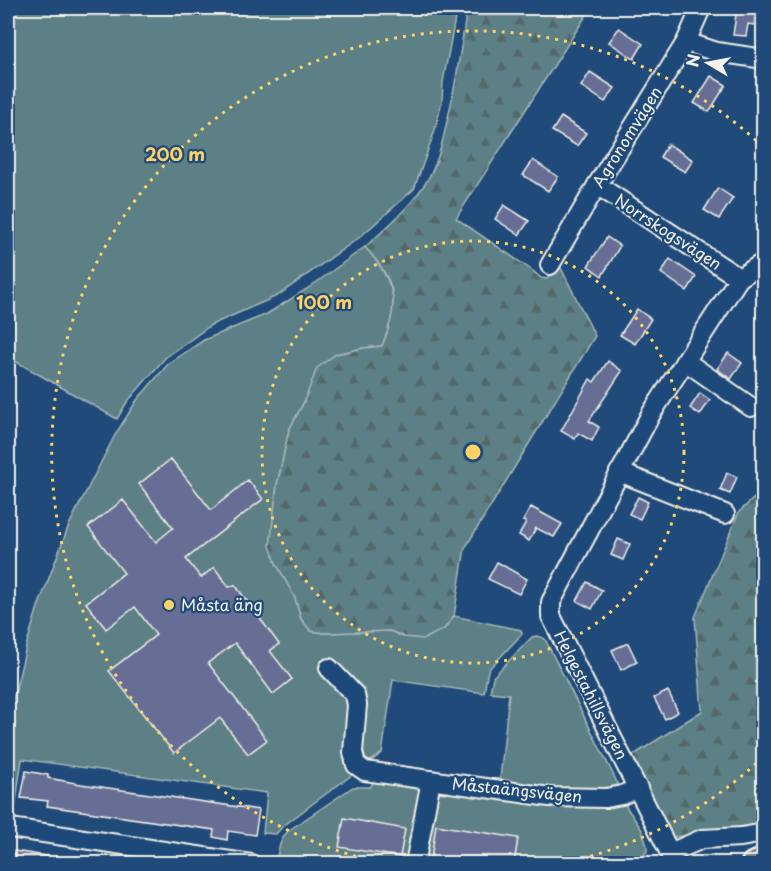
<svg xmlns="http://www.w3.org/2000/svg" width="771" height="871" viewBox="0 0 771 871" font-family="'Playpen Sans',sans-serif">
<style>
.grass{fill:#5b8086;stroke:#a8b8b7;stroke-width:1.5}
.forest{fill:url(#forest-firs);stroke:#a8b8b7;stroke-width:1.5}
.building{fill:#666e95;stroke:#f4f1e8;stroke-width:1.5}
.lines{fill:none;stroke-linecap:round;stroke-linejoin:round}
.minor-casing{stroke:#f4f1e8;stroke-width:22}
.major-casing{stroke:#f4f1e8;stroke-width:27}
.minor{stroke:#1f4a7a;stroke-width:18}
.major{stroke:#6c7e84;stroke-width:22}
.ring{fill:none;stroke:#ffd166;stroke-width:3;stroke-dasharray:3 6}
.poi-dot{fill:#ffd166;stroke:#1f4a7a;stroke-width:2}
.labels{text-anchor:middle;stroke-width:4.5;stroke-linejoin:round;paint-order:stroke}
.street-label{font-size:16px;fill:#f4f1e8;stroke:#1f4a7a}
.poi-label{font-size:16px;fill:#f4f1e8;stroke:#1f4a7a;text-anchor:start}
.centre{fill:#ffd166;stroke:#1f4a7a;stroke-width:3}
.ring-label{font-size:18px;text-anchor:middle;font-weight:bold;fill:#ffd166;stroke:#1f4a7a;stroke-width:4.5;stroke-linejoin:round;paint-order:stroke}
</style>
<defs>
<pattern id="forest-firs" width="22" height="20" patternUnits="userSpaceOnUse" patternTransform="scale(1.5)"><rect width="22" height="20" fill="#5b8086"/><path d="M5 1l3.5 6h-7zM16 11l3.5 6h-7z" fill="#536769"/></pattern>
</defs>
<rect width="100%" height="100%" fill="#1f4a7a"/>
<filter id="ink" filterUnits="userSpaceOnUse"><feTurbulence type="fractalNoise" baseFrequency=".0167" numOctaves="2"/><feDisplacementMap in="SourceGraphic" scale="12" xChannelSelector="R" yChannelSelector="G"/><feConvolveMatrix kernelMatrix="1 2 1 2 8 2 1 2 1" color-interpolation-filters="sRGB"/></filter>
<g filter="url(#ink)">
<g class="grass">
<polygon points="8,8 457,8 443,82 442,101 435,130 414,189 360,237 277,296 211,325 165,358 127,402 117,419 8,357"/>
<path d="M 365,247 C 377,260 392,281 393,300 C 394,316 388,332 382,346 L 364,348 L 336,354 L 304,402 L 289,430 L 277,485 L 271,546 L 276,563 L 295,598 L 301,619 L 311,631 L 324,633 L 390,631 L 404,637 L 444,629 L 454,616 L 521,630 L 522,634 L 488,670 L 484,693 L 393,680 L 382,753 L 319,799 L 282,827 L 276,834 L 263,833 L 267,793 L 22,759 L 14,815 L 8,804 L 8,721 L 27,643 L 38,607 L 69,525 L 115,435 L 137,400 L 169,363 L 204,340 L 267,314 L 310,287 Z"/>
<path d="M 536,636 L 541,637 L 545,639 L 615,778 L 627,808 L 642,830 L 647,846 L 647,851 L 642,858 L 633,863 L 276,864 C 278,851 279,841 288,831 L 353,787 L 370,787 L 376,779 L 498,798 L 509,694 L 490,692 L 493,677 L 532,637 Z"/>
</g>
<g class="forest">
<path d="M 467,8 L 591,8 L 456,218 L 533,271 L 541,278 L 547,279 L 558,262 L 595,336 L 465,548 L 454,616 L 444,629 L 424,639 L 404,637 L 390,631 L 324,633 L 311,631 L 301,619 L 295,598 L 276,563 L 270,546 L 277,485 L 289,430 L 304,402 L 317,368 L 336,354 L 364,348 L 382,346 C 388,332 394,316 393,300 C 393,281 377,260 365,247 C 389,226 422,196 434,167 C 440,154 443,140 446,126 C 456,87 461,47 467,8 Z"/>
<path d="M 763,490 L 764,762 L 759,766 C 767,792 763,804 757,829 L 724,830 L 668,838 L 629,758 L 702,711 L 695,617 L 739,512 Z"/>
</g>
<g class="building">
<polygon points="737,8 756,8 754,25 748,24 746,36 733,35"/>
<polygon points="619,28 643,44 634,59 609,42"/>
<polygon points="590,72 615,88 605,102 581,86"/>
<polygon points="711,76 726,85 709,112 694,103"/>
<polygon points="561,117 586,133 577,146 552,131"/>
<polygon points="668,144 693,160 685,172 660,157"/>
<polygon points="533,160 558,177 548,191 523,175"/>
<polygon points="718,188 733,198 719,219 704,210"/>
<polygon points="504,205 529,221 519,235 495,219"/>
<polygon points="607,237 620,246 602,276 588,266"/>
<polygon points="670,259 696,277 687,291 661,273"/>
<polygon points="637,309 651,319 635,344 620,335"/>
<polygon points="728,353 742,363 731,379 717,369"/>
<polygon points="608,361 622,371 589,421 599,427 592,441 578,433 575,439 561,431 590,379 594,382"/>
<polygon points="700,393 710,400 700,415 690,408"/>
<polygon points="171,459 211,510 248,480 263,499 186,559 201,578 214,567 229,587 235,585 279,644 270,651 292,679 273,694 235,643 208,663 267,740 248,754 220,718 174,753 109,671 156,635 135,607 106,629 86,603 124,573 88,527 123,500 156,542 173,528 139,484"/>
<polygon points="727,473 737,477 730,494 720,490"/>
<polygon points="638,497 648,502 640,519 629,514"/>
<polygon points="531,507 562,524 554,537 536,528 529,541 519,535 526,522 523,521"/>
<polygon points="618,539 630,544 623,560 611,555"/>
<polygon points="497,562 527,579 519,594 488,579"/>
<polygon points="587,582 602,590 592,609 577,601"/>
<polygon points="628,643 637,662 621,670 612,650"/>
<polygon points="668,691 678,712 665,719 654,698"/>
<polygon points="26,771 48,775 48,778 81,784 259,810 255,835 228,831 227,840 213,837 214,830 47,806 48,801 21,798"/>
<polygon points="344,818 405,829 400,857 339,847"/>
<polygon points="436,825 518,838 514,864 456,864 431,859"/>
<polygon points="14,851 52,857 51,864 12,864"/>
</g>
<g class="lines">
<g class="minor-casing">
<g id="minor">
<polyline points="686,42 717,52 764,59"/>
<polyline points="597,185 739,278"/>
<polyline points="550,265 597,185 686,42 701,8"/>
<polyline points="685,361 751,407"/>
<polyline points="619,472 725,514"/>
<polyline points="329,668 355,695 357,705 353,752 356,765 365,771 550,797 606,798 622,795 638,788"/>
<polyline points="10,828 251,864"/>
<polyline points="670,853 702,839 741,837 764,833"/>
<polyline points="415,864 431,780"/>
<polyline points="673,864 670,853 551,616 551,602 651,414 739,278 764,262"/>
</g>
</g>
<g class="major-casing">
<polyline id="major" points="753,864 764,860"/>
</g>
<use href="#minor" class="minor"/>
<use href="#major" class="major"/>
</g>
</g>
<g class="ring">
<circle cx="473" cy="452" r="211"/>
<path d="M763 757A421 421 0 0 1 564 863M382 863A421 421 0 1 1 763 147"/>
</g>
<circle class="poi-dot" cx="169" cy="605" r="6"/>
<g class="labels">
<g class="street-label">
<text transform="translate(627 137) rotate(-58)" y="6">Agronomvägen</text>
<text transform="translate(668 232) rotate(33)" y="6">Norrskogsvägen</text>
<text transform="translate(591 695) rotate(63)" y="6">Helgestahillsvägen</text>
<text transform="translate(517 790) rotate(6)" y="6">Måstaängsvägen</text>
</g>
<g class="poi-label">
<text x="181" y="611">Måsta äng</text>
</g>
</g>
<circle cx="473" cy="452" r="9" class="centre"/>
<g class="ring-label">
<text x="175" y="161">200 m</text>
<text x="324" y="309">100 m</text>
</g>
<rect width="771" height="871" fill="none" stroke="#1f4a7a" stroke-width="30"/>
<rect x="15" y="15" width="741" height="841" fill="none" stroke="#f4f1e8" stroke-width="2" filter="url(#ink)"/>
<g transform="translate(708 63) rotate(280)" stroke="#1f4a7a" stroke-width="4.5" paint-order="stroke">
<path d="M0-4.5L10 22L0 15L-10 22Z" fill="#f4f1e8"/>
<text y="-9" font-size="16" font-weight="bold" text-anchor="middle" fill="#f4f1e8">N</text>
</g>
</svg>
